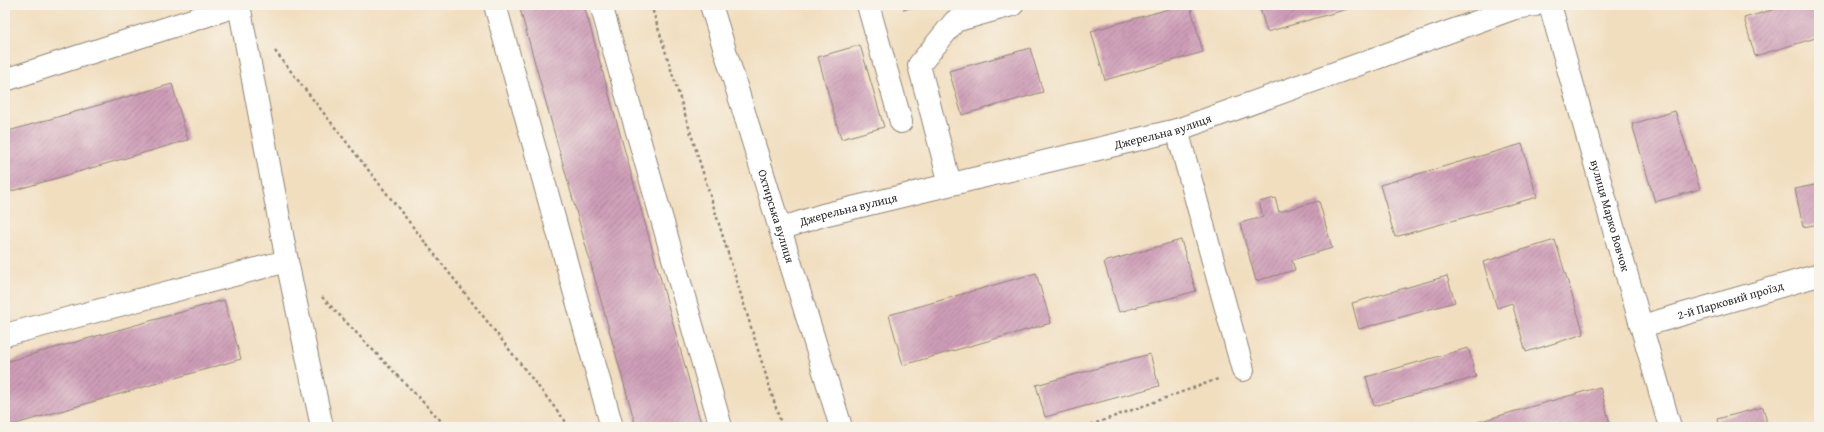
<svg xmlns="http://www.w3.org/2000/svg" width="1824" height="432" viewBox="0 0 1824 432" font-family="'Gentium Book Plus',serif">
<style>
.building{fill:url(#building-hatch)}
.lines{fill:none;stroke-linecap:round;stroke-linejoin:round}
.minor-casing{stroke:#8e8475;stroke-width:24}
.path{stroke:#8e8475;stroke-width:2.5;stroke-dasharray:3 3;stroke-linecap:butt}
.minor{stroke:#fff;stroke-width:22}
.labels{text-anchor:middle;stroke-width:3.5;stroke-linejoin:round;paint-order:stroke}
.street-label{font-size:12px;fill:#2b2b2b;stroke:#f7f3e8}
</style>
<defs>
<pattern id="building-hatch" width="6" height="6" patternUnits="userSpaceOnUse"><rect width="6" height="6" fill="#ce9db7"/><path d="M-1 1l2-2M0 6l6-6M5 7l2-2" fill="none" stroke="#a78095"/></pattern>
</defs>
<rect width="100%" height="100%" fill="#f7f3e8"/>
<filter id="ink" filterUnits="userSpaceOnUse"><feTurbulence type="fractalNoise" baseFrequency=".025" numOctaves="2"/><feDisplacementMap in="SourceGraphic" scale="8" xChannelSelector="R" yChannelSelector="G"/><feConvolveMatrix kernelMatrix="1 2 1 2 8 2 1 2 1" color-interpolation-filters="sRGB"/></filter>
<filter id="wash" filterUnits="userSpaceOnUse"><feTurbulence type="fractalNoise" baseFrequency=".012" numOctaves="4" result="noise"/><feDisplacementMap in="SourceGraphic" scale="16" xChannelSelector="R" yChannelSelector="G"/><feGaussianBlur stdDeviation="0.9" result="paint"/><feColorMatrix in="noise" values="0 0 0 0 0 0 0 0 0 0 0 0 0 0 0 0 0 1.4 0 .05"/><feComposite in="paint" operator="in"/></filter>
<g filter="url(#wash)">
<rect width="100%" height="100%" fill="#f1debf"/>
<g id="blocks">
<g class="building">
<polygon points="534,5 584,5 702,427 636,427 520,9"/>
<polygon points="903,5 919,5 904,10"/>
<polygon points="1183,5 1190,5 1203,52 1105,80 1091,31"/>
<polygon points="1259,5 1350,5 1351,8 1267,32"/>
<polygon points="1789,5 1819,5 1819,37 1755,56 1744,18"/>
<polygon points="860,45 884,127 841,139 818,57"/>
<polygon points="1030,48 1043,92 962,115 949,71"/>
<polygon points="172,84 188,140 5,193 5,132"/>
<polygon points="1675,111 1700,189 1655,202 1632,124"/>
<polygon points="1522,144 1537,197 1395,237 1380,185"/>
<polygon points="1819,184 1819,224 1803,227 1795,189"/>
<polygon points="1275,198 1279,212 1319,201 1332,248 1292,260 1295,270 1256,281 1240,223 1263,217 1259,202"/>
<polygon points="1181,240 1196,291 1119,312 1104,262"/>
<polygon points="1555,240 1584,334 1526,352 1512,303 1497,308 1483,262"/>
<polygon points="1036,273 1051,323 903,365 889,315"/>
<polygon points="1447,276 1455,302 1359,329 1352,303"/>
<polygon points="224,300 241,359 5,427 5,362"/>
<polygon points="1468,348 1476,377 1374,406 1366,377"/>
<polygon points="1150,354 1159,386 1045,417 1036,385"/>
<polygon points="1600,387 1611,427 1460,427"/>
<polygon points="1763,407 1768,427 1719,427 1717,419"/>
</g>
</g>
</g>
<g filter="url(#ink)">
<use href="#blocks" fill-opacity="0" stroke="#8e8475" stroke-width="1"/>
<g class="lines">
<g class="minor-casing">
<g id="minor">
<polyline points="495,5 612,427"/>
<polyline points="601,5 721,427"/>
<path id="s1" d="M 711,5 L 841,427"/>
<polyline points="868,5 901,122"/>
<path id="s2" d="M 1550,5 L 1670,427"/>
<polyline points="5,80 239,5 287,261 322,427"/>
<polyline points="1177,130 1243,370"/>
<polyline points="950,184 919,65 955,21 1012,5"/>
<path id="s3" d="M 780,229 L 823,215 L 1177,130 L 1515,8 L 1535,5"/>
<path id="s4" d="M 1642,326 L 1819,275"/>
<polyline points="5,335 287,261"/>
</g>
</g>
<g class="path">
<polyline points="651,5 782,427"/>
<polyline points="275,51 570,427"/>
<polyline points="322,297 447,427"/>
<polyline points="1085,427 1218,379"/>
</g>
<use href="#minor" class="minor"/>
</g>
</g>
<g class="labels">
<g class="street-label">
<text dy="4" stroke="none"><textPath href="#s3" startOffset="395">Джерельна вулиця</textPath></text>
<text dy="4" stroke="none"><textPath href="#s3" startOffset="71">Джерельна вулиця</textPath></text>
<text dy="4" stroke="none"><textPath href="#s1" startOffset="221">Охтирська вулиця</textPath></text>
<text dy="4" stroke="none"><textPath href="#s2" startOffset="219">вулиця Марко Вовчок</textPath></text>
<text dy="4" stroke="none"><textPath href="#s4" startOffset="92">2-й Парковий проїзд</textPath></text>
</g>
</g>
<rect width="1824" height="432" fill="none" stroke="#f7f3e8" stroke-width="20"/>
</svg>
